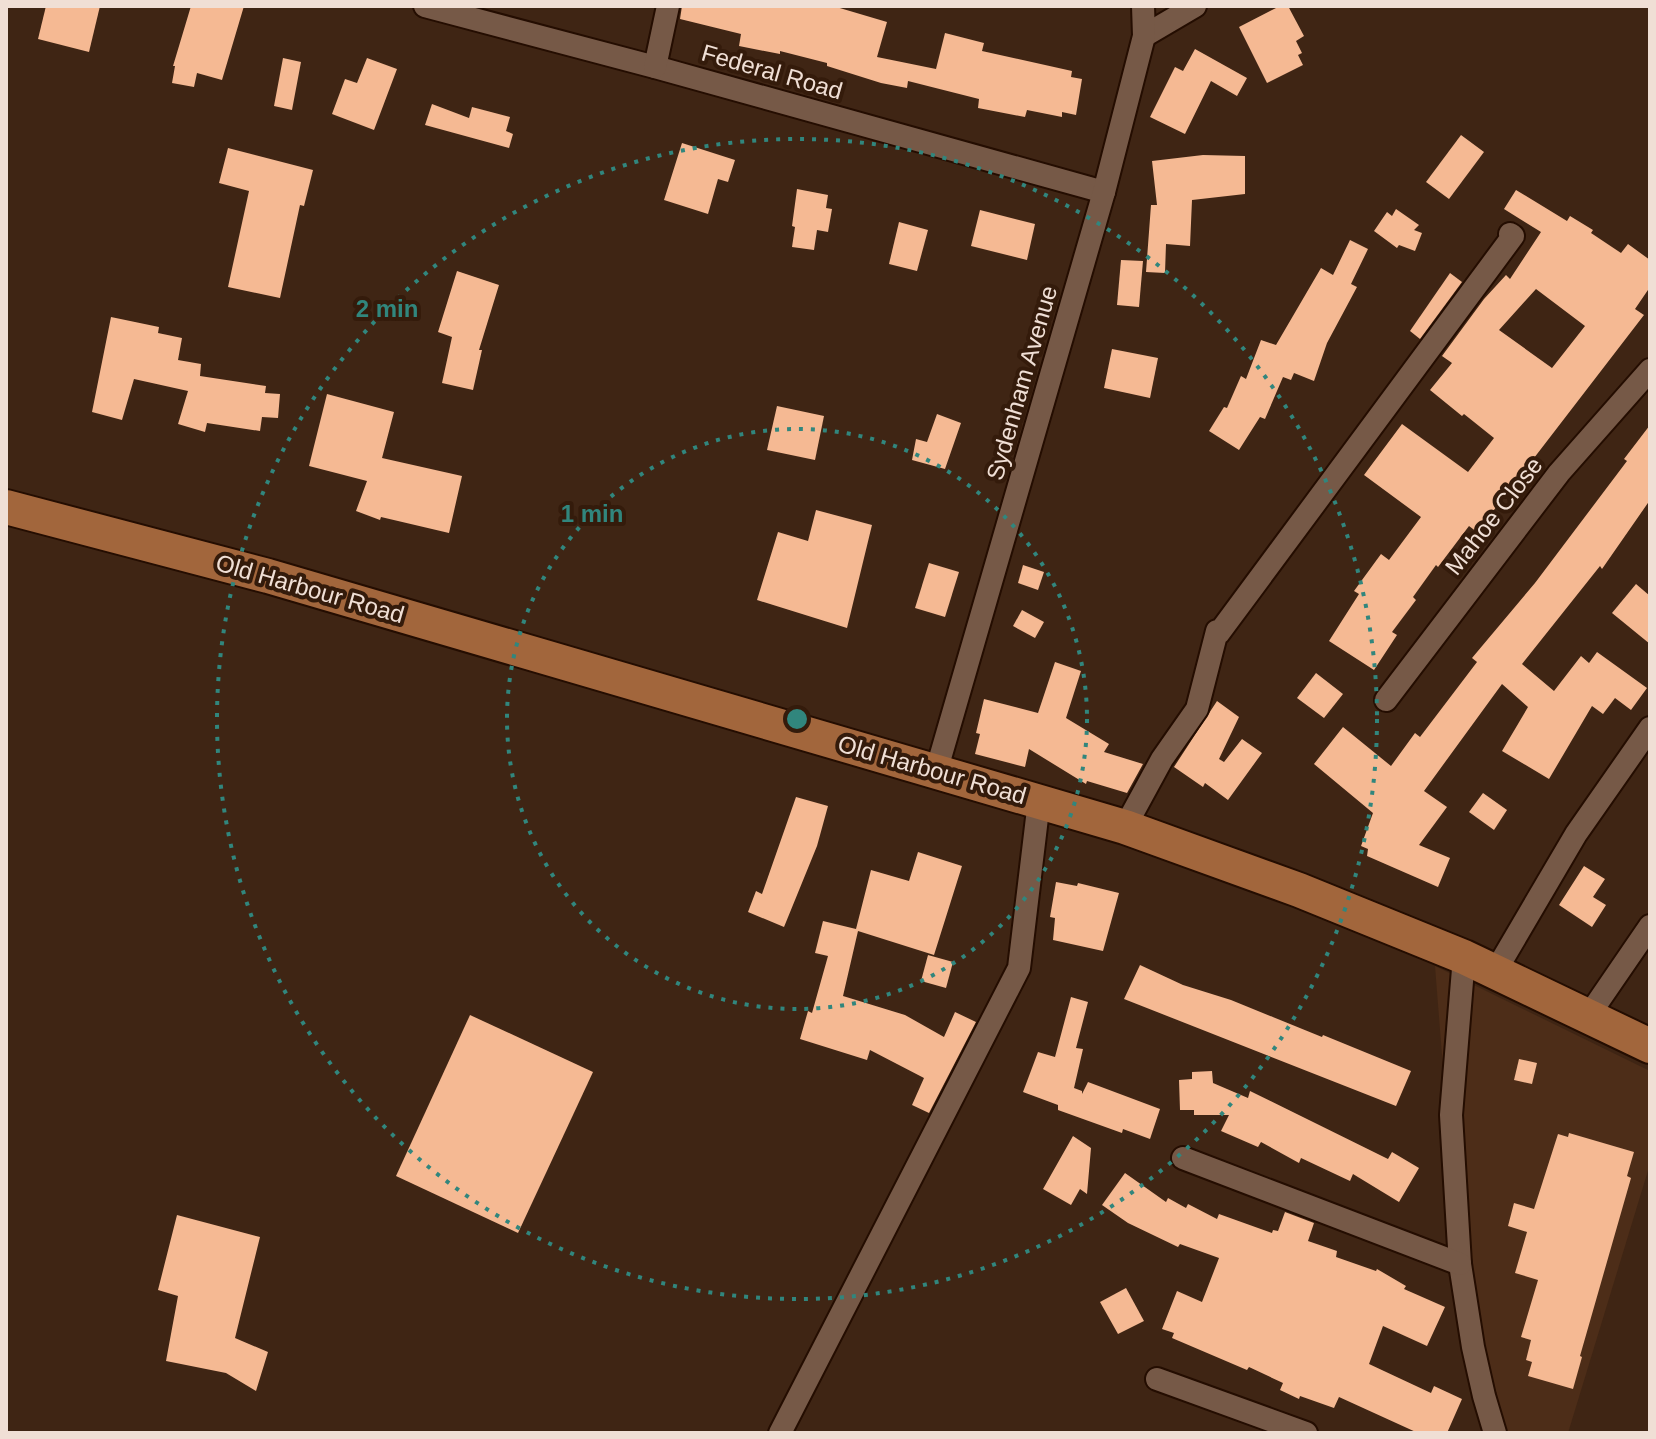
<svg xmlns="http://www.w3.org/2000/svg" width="1656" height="1439" viewBox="0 0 1656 1439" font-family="Helvetica,sans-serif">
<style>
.built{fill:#4d2d18}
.building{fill:#f5b993;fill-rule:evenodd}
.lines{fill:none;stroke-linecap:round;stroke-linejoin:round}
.street-casing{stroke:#240d01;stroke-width:26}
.primary-casing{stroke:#240d01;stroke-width:38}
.street{stroke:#765947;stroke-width:22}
.primary{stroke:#a2663c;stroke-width:34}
.ring{fill:none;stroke:#31867d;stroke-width:4;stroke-dasharray:4 8}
.labels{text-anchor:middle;stroke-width:8;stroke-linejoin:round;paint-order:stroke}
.street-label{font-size:24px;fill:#f0dfd5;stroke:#341b0b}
.centre{fill:#31867d;stroke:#341b0b;stroke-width:4}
.ring-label{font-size:24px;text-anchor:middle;font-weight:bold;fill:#31867d;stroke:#341b0b;stroke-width:8;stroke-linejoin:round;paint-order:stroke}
</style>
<rect width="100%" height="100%" fill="#3f2514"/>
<polygon class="built" points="1435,966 1650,1071 1650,1164 1568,1433 1485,1433 1467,1373"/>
<g class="building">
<polygon points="46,6 100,6 89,52 38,39"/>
<polygon points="191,6 244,6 222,80 197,73 194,87 172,83 175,66 173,66"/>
<polygon points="682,6 833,6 887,22 877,57 936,69 945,33 984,43 982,51 1072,71 1071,77 1082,79 1076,115 1062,112 1062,117 1027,110 1025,117 978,108 979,99 908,81 907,88 881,83 827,66 827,63 780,51 780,54 739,46 741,34 680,19"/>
<polygon points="1280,6 1288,6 1304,36 1296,41 1302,53 1298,55 1303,65 1267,83 1239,27"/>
<polygon points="1195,49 1247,78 1237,96 1211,81 1185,134 1150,117 1175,67 1183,71"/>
<polygon points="283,58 301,62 292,110 274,106"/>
<polygon points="367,58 397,69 374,130 332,114 345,79 357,83"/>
<polygon points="432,104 469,118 472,107 510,117 506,131 513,134 509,148 425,125"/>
<polygon points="1461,135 1484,152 1449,199 1426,182"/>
<polygon points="682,143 735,160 728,182 718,179 708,214 664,200"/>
<polygon points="228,148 313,170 304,206 300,205 280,298 228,287 249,191 219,183"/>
<polygon points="1203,155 1245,156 1245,194 1192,200 1190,246 1166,244 1165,273 1146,272 1151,205 1157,205 1152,161"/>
<polygon points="797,189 828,195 826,208 832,209 828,232 817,230 814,250 792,247 795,227 792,226"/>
<path d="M 1516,190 L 1567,221 L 1570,216 L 1593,230 L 1591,233 L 1621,253 L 1628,244 L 1650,260 L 1650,287 L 1635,309 L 1644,315 L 1477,532 L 1469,526 L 1438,567 L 1436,565 L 1413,597 L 1416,600 L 1392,632 L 1397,635 L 1374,670 L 1329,641 L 1359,594 L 1354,591 L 1381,554 L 1389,560 L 1421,517 L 1364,475 L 1402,424 L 1468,472 L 1494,438 L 1464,414 L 1462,416 L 1430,390 L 1452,363 L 1442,356 L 1484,299 L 1506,275 L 1510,279 L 1541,232 L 1504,209 ZM 1536,289 L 1585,326 L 1552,368 L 1499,330 Z"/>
<polygon points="1396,209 1419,225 1414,230 1422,233 1415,251 1399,245 1397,248 1374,231 1387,212 1392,216"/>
<polygon points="980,210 1035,224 1027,260 971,246"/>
<polygon points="899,222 928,230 917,271 889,264"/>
<polygon points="1350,240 1368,249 1351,284 1357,287 1327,343 1314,381 1294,373 1291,380 1283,377 1265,419 1260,417 1239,450 1209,431 1224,407 1227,408 1241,376 1246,379 1261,340 1276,345 1321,268 1333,275"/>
<polygon points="1121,260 1143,261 1139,307 1117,305"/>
<polygon points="457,271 499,285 479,350 482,350 473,390 442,383 452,337 438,332"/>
<polygon points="1450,273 1462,282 1420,339 1410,331"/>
<polygon points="111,317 159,327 158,333 182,338 178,360 201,364 200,376 266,386 265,393 280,394 278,418 262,417 260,431 207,423 205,432 178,424 188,391 134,379 122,420 92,412"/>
<polygon points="1112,349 1158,358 1150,398 1104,388"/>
<polygon points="327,394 394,412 382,458 462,476 449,533 381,517 380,520 356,511 367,481 309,466"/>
<polygon points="777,406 824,416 815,460 767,450"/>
<polygon points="937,414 961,423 945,469 912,460 916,439 927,442"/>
<polygon points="1650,425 1650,500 1602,569 1600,566 1522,664 1554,691 1581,656 1589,663 1597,652 1647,688 1631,710 1615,698 1603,714 1592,706 1549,779 1502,751 1528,707 1502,684 1424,791 1447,807 1419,845 1450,858 1438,887 1367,856 1368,849 1361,846 1373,813 1314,764 1343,727 1391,766 1415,733 1420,737 1477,662 1472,658 1535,583 1627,461 1624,459"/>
<polygon points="816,510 872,525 847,628 757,600 778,532 808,541"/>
<polygon points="929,563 959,572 945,617 915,608"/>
<polygon points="1023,565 1044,572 1038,590 1018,583"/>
<polygon points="1636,584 1650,596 1650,644 1612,613"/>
<polygon points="1022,610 1044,622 1035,638 1013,626"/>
<polygon points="1055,662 1081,671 1066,718 1109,744 1104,752 1143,764 1127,793 1087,781 1086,784 1029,749 1025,767 975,754 980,734 976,733 984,699 1038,713"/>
<polygon points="1316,673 1343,694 1324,718 1297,698"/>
<polygon points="1217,701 1239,717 1219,759 1224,762 1242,739 1262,753 1228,800 1205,783 1203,787 1174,767"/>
<polygon points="1483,793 1507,810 1494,830 1469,812"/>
<polygon points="796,797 828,806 817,846 784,927 748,912 756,891 762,894"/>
<polygon points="918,852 962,866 934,955 858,931 843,996 905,1015 944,1037 955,1012 976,1022 929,1113 912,1105 924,1078 870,1050 867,1060 800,1039 808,1011 812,1013 828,956 815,953 823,921 856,929 871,870 909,881"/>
<polygon points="1584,866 1605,879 1593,897 1606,905 1592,927 1559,905"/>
<polygon points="1056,882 1077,886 1078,883 1119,893 1103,951 1053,940 1055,918 1050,917"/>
<polygon points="928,955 953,962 946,988 921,981"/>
<polygon points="1140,965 1183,985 1231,1000 1322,1037 1323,1035 1411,1071 1396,1106 1124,999"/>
<polygon points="1071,997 1088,1002 1076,1048 1083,1049 1074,1088 1082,1091 1082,1094 1088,1082 1160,1109 1150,1139 1123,1129 1122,1133 1058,1110 1058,1105 1023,1092 1038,1052 1055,1057"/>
<polygon points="470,1015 593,1072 518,1233 396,1176"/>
<polygon points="1519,1059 1537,1063 1532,1084 1514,1080"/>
<polygon points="1212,1071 1213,1083 1248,1098 1250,1091 1388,1159 1392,1152 1419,1168 1399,1202 1353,1174 1350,1181 1301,1158 1299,1163 1261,1142 1258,1147 1221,1131 1229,1115 1194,1115 1194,1110 1180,1110 1179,1080 1192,1079 1192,1072"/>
<polygon points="1569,1133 1634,1152 1627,1176 1631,1178 1580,1356 1582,1357 1573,1389 1528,1376 1532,1362 1526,1360 1531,1340 1521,1337 1538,1280 1515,1273 1527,1232 1508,1226 1514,1203 1534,1209 1558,1134 1568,1137"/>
<polygon points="1073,1136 1091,1148 1087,1194 1080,1189 1071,1205 1043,1189"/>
<polygon points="1125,1173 1166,1202 1168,1198 1186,1208 1188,1204 1217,1219 1219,1214 1272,1233 1273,1230 1278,1231 1285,1212 1314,1223 1308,1241 1337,1251 1336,1257 1376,1271 1377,1269 1406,1286 1404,1289 1445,1307 1427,1346 1383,1326 1369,1364 1431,1393 1434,1386 1462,1399 1447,1433 1418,1433 1339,1397 1334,1408 1300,1396 1299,1399 1280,1390 1283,1383 1249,1367 1247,1370 1172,1338 1174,1333 1162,1329 1177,1291 1202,1302 1219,1258 1180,1244 1178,1247 1128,1223 1102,1205"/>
<polygon points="177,1215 260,1237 235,1338 268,1352 256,1391 226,1373 166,1361 178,1296 158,1290"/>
<polygon points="1126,1288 1144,1321 1118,1334 1100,1302"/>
</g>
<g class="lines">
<g class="street-casing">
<g id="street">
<polyline points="425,6 655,67 1104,192"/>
<polyline points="1144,36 1195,6"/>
<polyline points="655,67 668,6"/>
<polyline points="1386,700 1559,473 1650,370"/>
<polyline points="936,772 1104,192 1144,36 1143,6"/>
<polyline points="1125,827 1162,759 1197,709 1217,631 1219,633 1513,236 1510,234"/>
<polyline points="1464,957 1451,1115 1460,1264 1473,1347 1484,1396 1495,1433"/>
<polyline points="1495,972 1576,834 1650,728"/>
<polyline points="1589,1015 1650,926"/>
<polyline points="1183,1158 1460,1264"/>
<polyline points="1157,1379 1306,1433"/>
<polyline points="780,1433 1019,968 1039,801"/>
</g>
</g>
<g class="primary-casing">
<polyline id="primary" points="6,507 268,576 1125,827 1299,890 1464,957 1650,1046"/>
</g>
<use href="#street" class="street"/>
<use href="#primary" class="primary"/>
</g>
<g class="ring">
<circle cx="797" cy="719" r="290"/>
<circle cx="797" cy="719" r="580"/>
</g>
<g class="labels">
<g class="street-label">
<text transform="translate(772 72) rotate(16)" y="8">Federal Road</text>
<text transform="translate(1022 383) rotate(-74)" y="8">Sydenham Avenue</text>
<text transform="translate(1494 516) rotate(-52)" y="8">Mahoe Close</text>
<text transform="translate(310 589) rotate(16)" y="8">Old Harbour Road</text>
<text transform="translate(932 770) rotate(16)" y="8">Old Harbour Road</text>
</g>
</g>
<circle cx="797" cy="719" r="12" class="centre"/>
<g class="ring-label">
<text x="387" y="317">2 min</text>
<text x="592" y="522">1 min</text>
</g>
<rect width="1656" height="1439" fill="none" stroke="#f0dfd5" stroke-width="16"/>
</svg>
